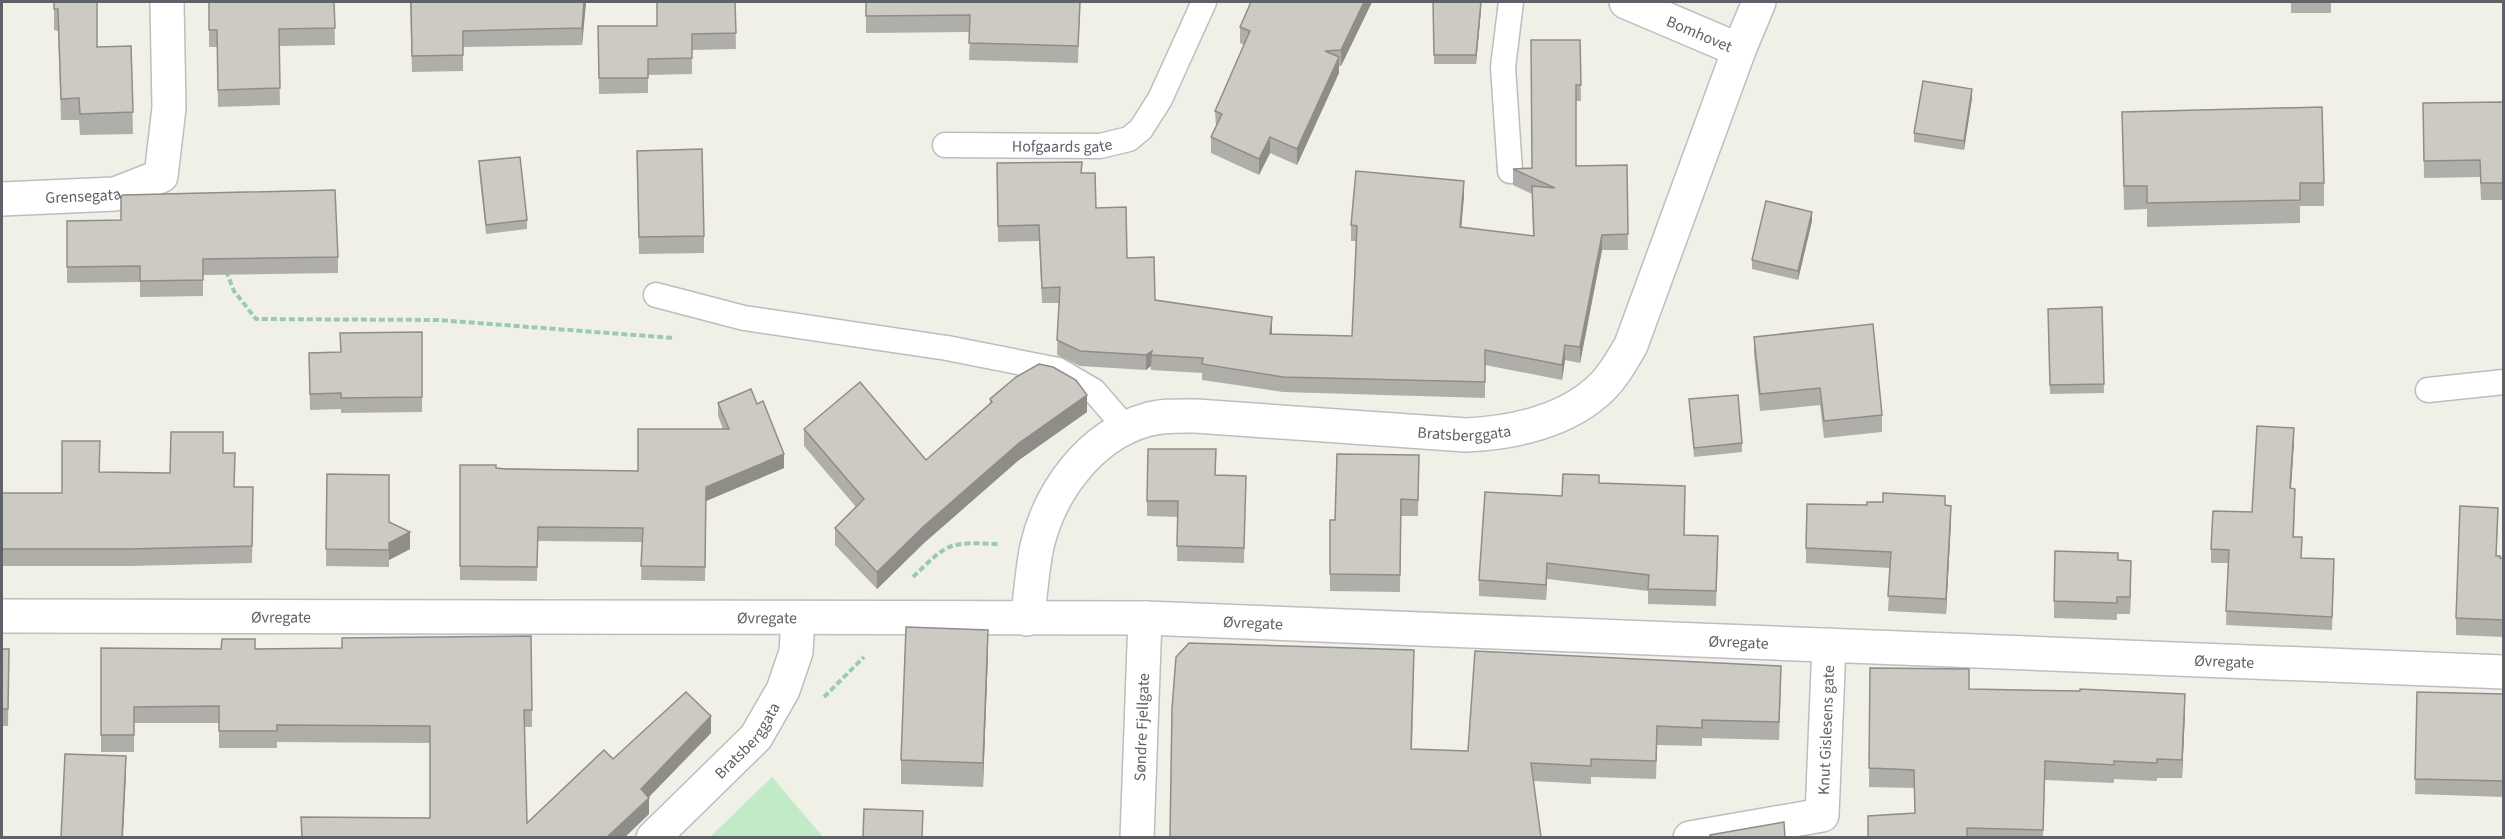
<svg xmlns="http://www.w3.org/2000/svg" width="2505" height="839" viewBox="0 0 2505 839" font-family="'Source Sans 3',sans-serif">
<style>
.green{fill:#c1eac7}
.lines{fill:none;stroke-linecap:round;stroke-linejoin:round}
.lane-casing{stroke:#bbbdc2;stroke-width:27}
.street-casing{stroke:#bbbdc2;stroke-width:36}
.secondary-casing{stroke:#bbbec5;stroke-width:36}
.path{stroke:#9acbae;stroke-width:4;stroke-dasharray:6 3;stroke-linecap:butt}
.lane{stroke:#fff;stroke-width:24}
.street{stroke:#fff;stroke-width:33}
.secondary{stroke:#fff;stroke-width:33}
.wall{fill:#afaea8}
.shaded-wall{fill:#8f8d88}
.building{fill:#cccac3;stroke:#8f8d88;stroke-width:1.5}
.labels{text-anchor:middle;stroke-width:4.5;stroke-linejoin:round;paint-order:stroke}
.street-label{font-size:16px;fill:#5e6167;stroke:#fff}
</style>
<rect width="100%" height="100%" fill="#f1f0e6"/>
<polygon class="green" points="772,777 823,837 710,837"/>
<g class="lines">
<g class="lane-casing">
<g id="lane">
<path id="s1" d="M 945,145 L 1100,146 L 1129,139 L 1141,129 L 1160,99 L 1204,2"/>
<polyline points="1510,171 1503,67 1511,2"/>
<polyline points="656,295 744,318 947,348 1058,370 1094,391 1126,428"/>
<polyline points="2428,390 2504,382"/>
</g>
</g>
<g class="street-casing">
<g id="street">
<path id="s2" d="M 1626,2 L 1739,50"/>
<path id="s3" d="M 2,199 L 115,194 L 161,176 L 169,108 L 167,2"/>
<path id="s4" d="M 653,838 L 756,737 L 783,690 L 796,652 L 798,618"/>
<path id="s5" d="M 1137,838 L 1145,618"/>
<path id="s6" d="M 1690,838 L 1822,815 L 1829,645"/>
</g>
</g>
<g class="secondary-casing">
<g id="secondary">
<path id="s7" d="M 2,616 L 1145,618 L 2504,672"/>
<path id="s8" d="M 1027,619 C 1031,595 1032,569 1037,546 C 1050,491 1090,436 1146,420 C 1163,415 1180,416 1196,416 L 1466,435 C 1513,433 1568,421 1602,387 C 1614,375 1623,359 1631,345 L 1739,50 L 1759,2"/>
</g>
</g>
<g class="path">
<polyline points="226,271 234,291 256,319 438,320 674,338"/>
<path d="M 913,577 C 949,542 948,542 998,544"/>
<polyline points="824,697 864,657"/>
</g>
<use href="#lane" class="lane"/>
<use href="#street" class="street"/>
<use href="#secondary" class="secondary"/>
</g>
<g class="wall">
<polygon points="8,2 97,2 97,47 131,46 133,134 80,135 79,120 61,120 58,31 54,30 54,3"/>
<polygon points="209,2 334,2 335,45 279,46 280,105 218,107 217,47 209,47"/>
<polygon points="410,2 586,2 582,45 463,47 463,71 412,72"/>
<polygon points="735,2 736,49 692,50 692,74 648,75 648,93 599,94 598,26 657,26"/>
<polygon points="866,2 1080,2 1078,63 969,60 970,32 866,33"/>
<polygon points="1251,2 1372,2 1341,66 1339,66 1339,73 1297,165 1270,153 1259,175 1211,153 1211,137 1216,127 1215,111 1244,45 1240,43 1240,27"/>
<polygon points="1433,2 1481,10 1476,64 1434,64"/>
<rect x="2291" y="2" width="40" height="11"/>
<polygon points="1580,40 1581,101 1576,101 1576,166 1627,165 1628,250 1602,250 1580,363 1565,360 1562,380 1485,365 1485,398 1283,392 1202,380 1202,373 1151,370 1151,366 1146,370 1080,366 1057,355 1059,303 1042,303 1039,241 998,242 997,163 1082,173 1096,208 1155,300 1272,334 1352,336 1356,241 1351,241 1351,225 1464,196 1461,227 1533,236 1532,194 1513,185 1513,169 1532,168"/>
<polygon points="1972,98 1964,150 1914,142 1914,133"/>
<polygon points="2504,102 2504,200 2481,200 2480,177 2424,178 2423,103"/>
<polygon points="2122,112 2324,183 2324,206 2300,206 2300,223 2147,227 2147,209 2124,210"/>
<polygon points="479,161 527,220 527,229 486,234 479,170"/>
<polygon points="637,168 704,236 704,253 639,254"/>
<polygon points="67,221 338,257 338,273 203,275 203,296 140,297 140,282 67,283"/>
<polygon points="1812,221 1798,280 1752,269 1752,260"/>
<polygon points="2102,307 2104,393 2050,394 2048,309"/>
<polygon points="422,332 422,412 341,413 341,409 310,410 309,353 340,352"/>
<polygon points="1754,337 1882,415 1882,432 1824,438 1820,405 1760,411 1754,354"/>
<polygon points="990,399 1087,412 1019,460 924,543 877,589 835,545 835,528 856,507 804,446 804,429 926,460 990,404"/>
<polygon points="1689,399 1742,443 1742,452 1694,457"/>
<polygon points="718,403 784,468 706,501 705,581 641,580 642,542 538,541 537,581 460,580 460,465 496,468 638,471 723,429 718,416"/>
<polygon points="2294,442 2291,488 2295,502 2294,537 2301,558 2334,572 2332,630 2226,625 2228,563 2211,563 2211,549 2252,512"/>
<polygon points="223,453 234,487 253,506 252,563 130,566 2,566 2,493 62,493 100,472 170,473"/>
<polygon points="1419,472 1418,516 1401,516 1400,592 1330,591 1330,520 1335,520"/>
<polygon points="327,474 389,522 410,549 389,560 389,567 326,566"/>
<polygon points="1216,475 1246,476 1244,563 1177,561 1178,517 1147,516 1147,501"/>
<polygon points="1599,483 1685,502 1684,535 1718,552 1716,606 1648,604 1648,591 1547,579 1546,600 1479,596 1479,580 1562,496"/>
<polygon points="1867,505 1945,505 1951,521 1946,614 1888,611 1890,568 1806,563 1806,548"/>
<polygon points="2498,525 2496,556 2500,558 2504,558 2504,637 2456,635 2456,618"/>
<polygon points="2118,560 2131,578 2130,614 2117,614 2117,620 2054,618 2054,601"/>
<polygon points="531,636 532,727 524,727 527,823 613,759 711,733 649,797 649,814 625,837 430,818 430,743 277,742 277,748 219,748 219,723 134,723 134,752 101,752 101,648 219,649 342,648"/>
<polygon points="2,649 9,649 8,726 2,726"/>
<polygon points="988,653 983,787 901,784 901,760"/>
<polygon points="1414,668 1412,749 1468,751 1781,684 1779,740 1702,738 1702,746 1657,745 1656,779 1591,777 1591,784 1533,781 1170,837"/>
<polygon points="1870,668 1969,689 2185,712 2182,778 2157,778 2157,781 2114,779 2114,783 2045,780 2043,837 1868,837 1915,813 1914,788 1869,787"/>
<polygon points="2417,692 2504,694 2504,797 2415,794"/>
</g>
<g class="shaded-wall">
<polygon points="584,2 586,2 582,45 582,28"/>
<polygon points="1364,2 1372,2 1341,66 1341,50"/>
<polygon points="1481,2 1481,10 1476,64 1476,55"/>
<polygon points="1339,57 1339,73 1297,165 1297,149"/>
<polygon points="1972,89 1972,98 1964,150 1964,141"/>
<polygon points="1270,137 1270,153 1259,175 1259,159"/>
<polygon points="1464,181 1464,196 1460,243 1460,227"/>
<polygon points="1812,212 1812,221 1798,280 1798,271"/>
<polygon points="1602,235 1602,250 1580,363 1580,347"/>
<polygon points="1272,317 1272,333 1270,350 1270,334"/>
<polygon points="1565,345 1565,360 1562,380 1562,365"/>
<polygon points="1152,351 1151,366 1146,370 1146,355"/>
<polygon points="1087,395 1087,412 1019,460 924,543 877,589 877,572 924,526 1019,443"/>
<polygon points="2294,428 2294,442 2290,502 2290,488"/>
<polygon points="784,454 784,468 706,501 705,581 706,487"/>
<polygon points="1951,506 1951,521 1946,614 1946,599"/>
<polygon points="410,532 410,549 389,560 389,543"/>
<polygon points="2131,561 2131,578 2130,614 2130,597"/>
<polygon points="1547,563 1547,579 1546,600 1546,585"/>
<polygon points="988,630 988,653 983,787 983,763"/>
<polygon points="2185,694 2185,712 2182,778 2182,760"/>
<polygon points="711,716 711,733 641,805 641,789"/>
<polygon points="126,756 126,773 123,837 122,837"/>
<polygon points="649,798 649,814 625,837 607,837"/>
</g>
<g class="building">
<polygon points="54,2 97,2 97,47 131,46 133,112 80,114 79,98 61,99 58,9 54,9"/>
<polygon points="209,2 334,2 335,28 279,29 280,88 218,90 217,30 209,30"/>
<polygon points="411,2 584,2 582,28 463,31 463,55 412,56"/>
<polygon points="657,2 735,2 736,33 692,34 692,58 648,59 648,78 599,78 598,26 657,26"/>
<polygon points="866,2 1080,2 1078,46 969,43 970,15 866,16"/>
<polygon points="1251,2 1364,2 1341,50 1325,51 1339,57 1297,149 1270,137 1259,159 1211,137 1222,114 1215,111 1250,31 1240,27"/>
<polygon points="1433,2 1481,2 1476,55 1434,55"/>
<polygon points="1531,40 1580,40 1581,85 1576,85 1576,166 1627,165 1628,234 1602,235 1580,347 1565,345 1562,365 1485,350 1485,382 1283,377 1202,364 1203,358 1151,355 1152,351 1146,355 1080,351 1057,340 1060,287 1042,288 1039,225 998,226 997,163 1082,162 1081,173 1095,173 1096,208 1126,207 1127,258 1154,257 1155,300 1272,317 1270,334 1352,336 1357,226 1351,225 1356,171 1464,181 1460,227 1534,236 1532,186 1555,188 1513,169 1532,168"/>
<polygon points="1923,81 1972,89 1964,141 1914,133"/>
<polygon points="2504,102 2504,183 2481,183 2480,160 2424,161 2423,103"/>
<polygon points="2322,107 2324,183 2300,183 2300,200 2147,203 2147,186 2124,186 2122,112"/>
<polygon points="702,149 704,236 639,237 637,151"/>
<polygon points="520,157 527,220 486,225 479,161"/>
<polygon points="335,190 338,257 203,259 203,280 140,281 140,266 67,267 67,221 121,220 121,196 123,195"/>
<polygon points="1766,201 1812,212 1798,271 1752,260"/>
<polygon points="2102,307 2104,384 2050,385 2048,309"/>
<polygon points="1873,324 1882,415 1824,421 1820,388 1760,394 1754,337"/>
<polygon points="422,332 422,397 341,398 341,393 310,394 309,353 341,352 340,333"/>
<polygon points="1039,364 1053,367 1076,380 1087,395 1019,443 924,526 877,572 835,528 864,499 804,429 860,382 926,460 992,402 990,399 1016,377"/>
<polygon points="751,389 757,404 763,401 784,454 706,487 705,567 641,566 643,528 538,527 537,567 460,566 460,465 496,465 496,468 506,469 638,471 638,429 729,429 718,403"/>
<polygon points="1738,395 1742,443 1694,448 1689,399"/>
<polygon points="2257,426 2294,428 2290,488 2295,489 2293,537 2302,537 2301,558 2334,559 2332,617 2226,611 2229,550 2211,549 2213,511 2252,512"/>
<polygon points="171,432 223,432 223,453 235,453 234,487 253,487 252,546 130,549 2,549 2,493 62,493 62,441 100,441 99,472 170,473"/>
<polygon points="1148,449 1216,449 1215,475 1246,476 1244,548 1177,546 1178,501 1147,501"/>
<polygon points="1337,454 1419,455 1418,500 1401,499 1400,575 1330,574 1330,520 1335,520"/>
<polygon points="327,474 389,475 389,522 410,532 389,543 389,550 326,549"/>
<polygon points="1563,474 1599,475 1599,483 1685,486 1684,535 1718,536 1716,591 1648,589 1649,575 1547,563 1546,585 1479,580 1485,492 1562,496"/>
<polygon points="1883,493 1945,496 1945,505 1951,506 1946,599 1888,596 1891,552 1806,548 1807,504 1867,505 1867,502 1883,502"/>
<polygon points="2460,506 2498,508 2496,556 2500,556 2500,558 2504,558 2504,620 2456,618"/>
<polygon points="2055,551 2118,553 2118,560 2131,561 2130,597 2117,597 2117,603 2054,601"/>
<polygon points="906,627 988,630 983,763 901,760"/>
<polygon points="531,636 532,710 524,710 527,823 604,750 613,759 686,692 711,716 641,789 649,798 607,837 302,837 301,817 430,818 430,726 277,725 277,731 219,731 219,706 134,707 134,735 101,735 101,648 219,649 221,649 222,639 255,639 255,649 342,648 342,638"/>
<polygon points="1189,643 1414,650 1411,749 1468,751 1475,651 1781,666 1779,722 1702,720 1702,728 1657,726 1656,761 1591,759 1591,766 1531,763 1541,837 1170,837 1172,709 1176,657"/>
<polygon points="2,649 9,649 8,709 2,709"/>
<polygon points="1870,668 1969,669 1969,689 2080,691 2080,689 2185,694 2182,760 2157,759 2157,763 2114,761 2114,765 2045,761 2043,830 1967,828 1967,837 1868,837 1868,816 1915,813 1914,770 1869,768"/>
<polygon points="2417,692 2504,694 2504,781 2415,779"/>
<polygon points="65,754 126,756 122,837 61,837"/>
<polygon points="864,809 923,811 922,837 863,837"/>
<polygon points="1784,822 1785,837 1710,837 1710,835"/>
</g>
<g class="labels">
<g class="street-label">
<text dy="6" stroke="none"><textPath href="#s2" startOffset="80">Bomhovet</textPath></text>
<text dy="6" stroke="none"><textPath href="#s1" startOffset="117">Hofgaards gate</textPath></text>
<text dy="6" stroke="none"><textPath href="#s3" startOffset="81">Grensegata</textPath></text>
<text dy="6" stroke="none"><textPath href="#s8" startOffset="567">Bratsberggata</textPath></text>
<text dy="6" stroke="none"><textPath href="#s7" startOffset="279">Øvregate</textPath></text>
<text dy="6" stroke="none"><textPath href="#s7" startOffset="765">Øvregate</textPath></text>
<text dy="6" stroke="none"><textPath href="#s7" startOffset="1251">Øvregate</textPath></text>
<text dy="6" stroke="none"><textPath href="#s7" startOffset="1737">Øvregate</textPath></text>
<text dy="6" stroke="none"><textPath href="#s7" startOffset="2223">Øvregate</textPath></text>
<text dy="6" stroke="none"><textPath href="#s5" startOffset="111">Søndre Fjellgate</textPath></text>
<text dy="6" stroke="none"><textPath href="#s6" startOffset="219">Knut Gislesens gate</textPath></text>
<text dy="6" stroke="none"><textPath href="#s4" startOffset="136">Bratsberggata</textPath></text>
</g>
</g>
<rect width="2505" height="839" fill="none" stroke="#5e6167" stroke-width="6"/>
</svg>
